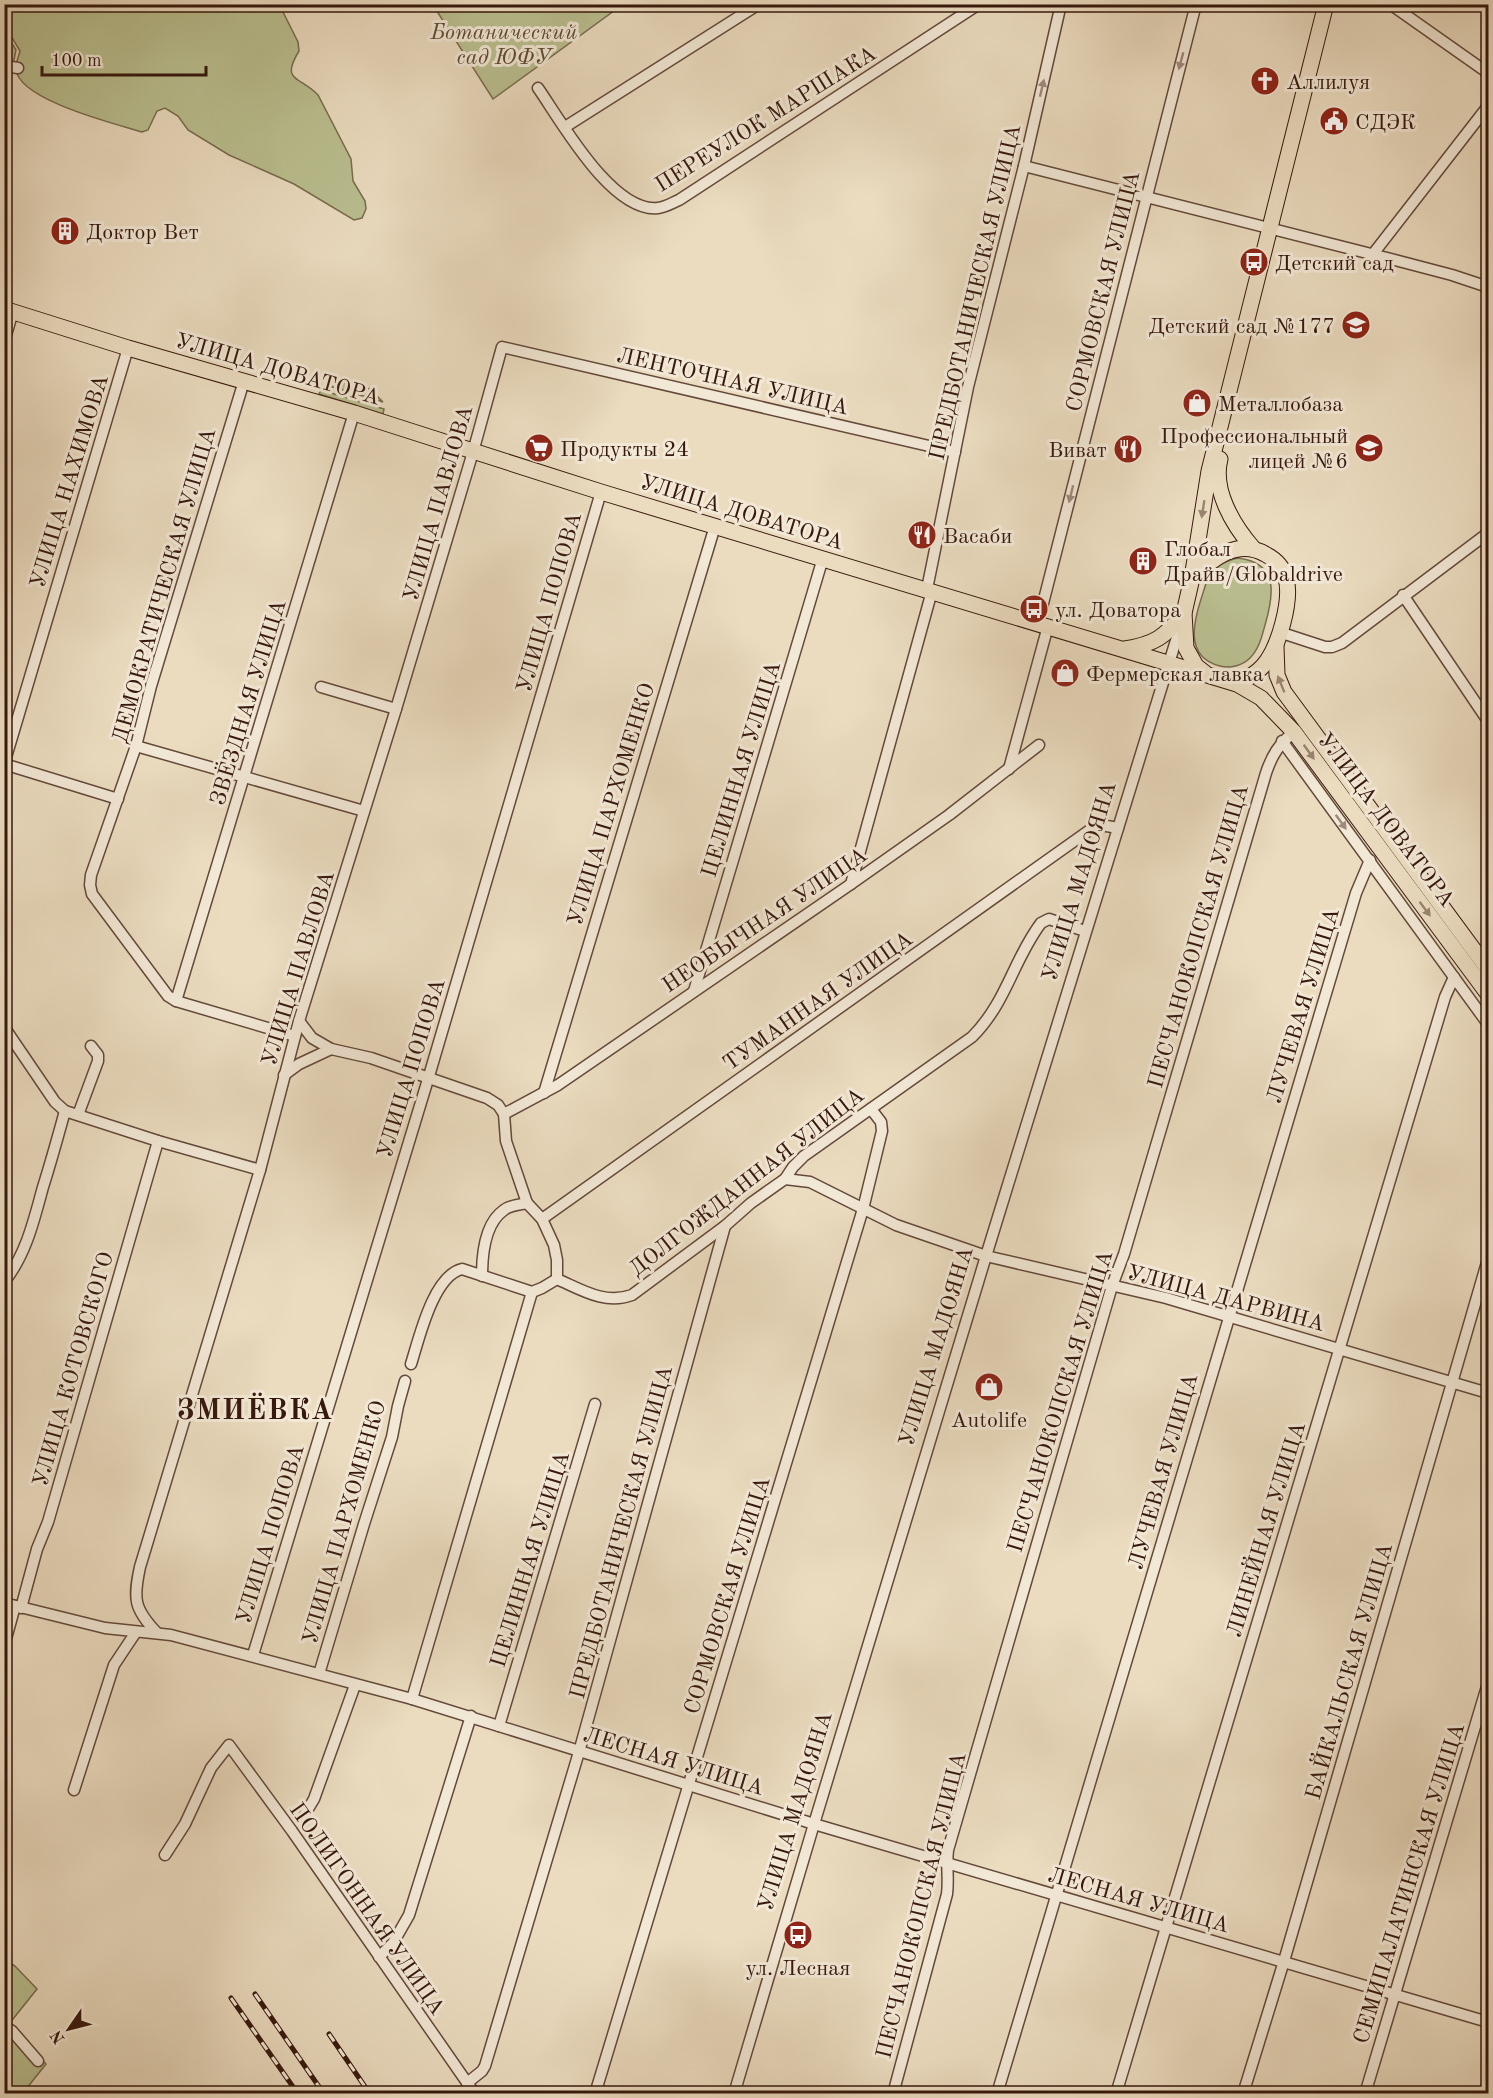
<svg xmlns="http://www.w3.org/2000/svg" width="1493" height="2098" viewBox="0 0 1493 2098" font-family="'Old Standard TT',serif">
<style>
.green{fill:#babf90;stroke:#786c4e;stroke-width:1.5}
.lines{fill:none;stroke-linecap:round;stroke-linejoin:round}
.street-casing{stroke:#64493a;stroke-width:13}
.primary-casing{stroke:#37180d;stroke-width:17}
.street{stroke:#f2e8d6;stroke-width:10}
.primary{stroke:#ebdcc0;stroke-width:15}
.rail-casing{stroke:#37180d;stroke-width:5}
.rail{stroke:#f2e8d6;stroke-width:3;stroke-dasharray:9;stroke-linecap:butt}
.oneway{fill:#9e8a7c}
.oneway2{fill:#9a846f}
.labels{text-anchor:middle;stroke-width:6;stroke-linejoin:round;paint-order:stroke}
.park-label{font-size:22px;font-style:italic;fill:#5e4a34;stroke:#f2e8d6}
.poi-label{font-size:22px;fill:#37180d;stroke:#f2e8d6;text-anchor:start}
.street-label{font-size:22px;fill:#37180d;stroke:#f2e8d6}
.district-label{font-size:28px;font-weight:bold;letter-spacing:1.5px;fill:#37180d;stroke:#f2e8d6}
</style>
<rect width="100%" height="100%" fill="#ebdcc0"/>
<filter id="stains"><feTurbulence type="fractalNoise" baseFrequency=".00333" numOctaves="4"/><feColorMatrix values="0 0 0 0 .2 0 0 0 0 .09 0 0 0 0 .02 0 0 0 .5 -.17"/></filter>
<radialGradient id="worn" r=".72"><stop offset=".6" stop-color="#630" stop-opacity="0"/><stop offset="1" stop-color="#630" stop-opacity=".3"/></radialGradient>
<g class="green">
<path d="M 5,5 L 286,5 L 283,12 L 298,42 L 299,51 C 280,82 300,76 318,95 L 351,159 L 353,181 L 365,201 L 366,209 L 362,218 L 354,220 L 294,184 L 229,155 L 188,130 L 178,116 L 165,108 L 157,111 L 148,130 L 142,132 C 116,124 18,100 16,69 C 15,64 19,56 20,51 L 5,26 Z"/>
<polygon points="433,5 432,5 622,5 493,99"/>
<polygon points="5,32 16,50 5,104"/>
<polygon points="345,381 370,389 383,402 326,385"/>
<polygon points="321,390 384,409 383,414 319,394"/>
<path d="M 1238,558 C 1279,563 1274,594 1265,625 C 1262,636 1259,649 1250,658 C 1243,665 1231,669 1220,666 C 1177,655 1199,608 1207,580 C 1215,567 1224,561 1238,558 Z"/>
<polygon points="4,1959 15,1966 37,1989 9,2024 46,2064 23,2093 5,2093"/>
</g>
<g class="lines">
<g class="street-casing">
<g id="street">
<polyline points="1390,4 1488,73"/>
<polyline points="4,66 18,68"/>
<path d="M 538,88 C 561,121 612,213 658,208 C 666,207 672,203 679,200 L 979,4"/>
<polyline points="565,127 759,4"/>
<polyline points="1024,166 1391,259 1452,275 1488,287"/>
<polyline points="1373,254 1488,106"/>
<polyline points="4,342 13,311"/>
<polyline points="244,381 151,686 136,746 91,875 90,885 92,894 168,996 176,1001 295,1036"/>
<polyline points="927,589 968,387 1024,166 1061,4"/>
<polyline points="1403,595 1488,721"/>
<polyline points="1038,623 1196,4"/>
<polyline points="1279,632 1325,647 1332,647 1342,643 1488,533"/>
<polyline points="321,687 396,709"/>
<polyline points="1282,741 1488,1024"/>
<polyline points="136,746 364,811"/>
<polyline points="4,764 128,348"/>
<polyline points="4,764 118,799"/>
<polyline points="1009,769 1048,626"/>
<polyline points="851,884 932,591"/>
<polyline points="694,991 823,558"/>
<polyline points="176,1001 354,413"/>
<polyline points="299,1021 312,1038 331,1049"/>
<polyline points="4,1027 55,1102 65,1111 158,1141 260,1170"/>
<polyline points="284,1075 299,1064 331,1049 371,1058 487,1098 498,1105 504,1114"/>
<polyline points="544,1093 715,526"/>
<path d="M 504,1114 L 506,1141 L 527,1203 L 542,1219 L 554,1245 L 557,1260 L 557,1279 C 582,1290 605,1305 632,1295 L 725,1226 L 751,1203 L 785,1179 L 793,1167 L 804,1156 L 972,1037 C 1007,1002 1013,960 1041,923 L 1049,919 L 1085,931"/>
<polyline points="504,1114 558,1085 851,884 949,815 1039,745"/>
<polyline points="78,1115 98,1061 98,1055 91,1046"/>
<polyline points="785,1179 810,1182 896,1225 986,1256 1166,1298 1488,1393"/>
<polyline points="542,1219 1094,827 1101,825 1118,828"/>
<path d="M 482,1276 C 482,1255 485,1223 504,1210 C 510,1205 519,1205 527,1203"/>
<path d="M 4,1282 C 26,1255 34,1220 43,1187 C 51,1162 58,1136 65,1111"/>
<path d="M 411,1364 C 419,1339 433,1276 462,1269 L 532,1292 L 542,1288 L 557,1279"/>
<polyline points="4,1603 105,1628 171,1635 412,1699 814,1824 1488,2022"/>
<polyline points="21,1608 37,1549 48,1522 158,1141"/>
<path d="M 157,1633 C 134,1609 133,1599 140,1567 L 260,1170 L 299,1021 L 396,709 L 473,452 L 502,347 L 955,452"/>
<polyline points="4,1646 15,1606"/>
<polyline points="253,1655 429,1076 601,492"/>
<polyline points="319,1674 364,1524 392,1437 398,1406 405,1381"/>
<polyline points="412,1699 532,1292"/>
<polyline points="499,1726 595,1404"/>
<polyline points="74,1790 114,1665 136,1632"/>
<polyline points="305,1814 314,1799 355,1685"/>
<polyline points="165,1855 185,1824 211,1768 229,1745 292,1831 475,2094"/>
<polyline points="379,1957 393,1943 409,1915 471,1716"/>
<polyline points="4,2026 12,2031 38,2061"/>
<polyline points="467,2083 482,2071 485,2066 579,1752 725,1226"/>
<polyline points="595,2094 863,1209 882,1131 881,1122 871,1109"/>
<polyline points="734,2094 814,1824 986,1256 1182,621"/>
<path d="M 893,2094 L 947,1894 C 949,1879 946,1865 948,1850 L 1112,1286 L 1124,1254 L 1266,773 C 1272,755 1279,744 1294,732"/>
<polyline points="997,2094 1356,893 1370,860"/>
<polyline points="1116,2094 1445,997 1454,977"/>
<polyline points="1243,2094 1284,1961 1488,1259"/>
<polyline points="1365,2094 1488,1683"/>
<polyline points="1485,2094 1488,2080"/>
</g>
</g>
<g class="primary-casing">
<g id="primary">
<polyline points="4,309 128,348 354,413 601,492 1237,684 1261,698 1294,732 1488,994"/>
<path d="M 1220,459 C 1212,490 1233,525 1253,548"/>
<path d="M 1192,578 C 1212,559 1237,538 1265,554 C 1275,559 1283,567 1286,578 C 1292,600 1279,648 1263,666 C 1256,674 1247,679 1237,684"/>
<polyline points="1276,646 1277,675 1284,692 1488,969"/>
<path d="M 1125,649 C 1155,644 1165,637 1184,613"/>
<polyline points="1205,673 1196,666 1186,648 1184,613 1192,578 1209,471 1326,4"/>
</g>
</g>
<use href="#street" class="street"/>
<use href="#primary" class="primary"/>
<g class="rail-casing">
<g id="rail">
<polyline points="255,1994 324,2094"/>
<polyline points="231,1998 298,2094"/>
<polyline points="329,2034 370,2094"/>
</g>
</g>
<use href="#rail" class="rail"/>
</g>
<defs><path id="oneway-solid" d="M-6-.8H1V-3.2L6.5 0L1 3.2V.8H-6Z" transform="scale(1.5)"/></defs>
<g class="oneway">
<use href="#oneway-solid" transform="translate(1181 61) rotate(105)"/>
<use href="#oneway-solid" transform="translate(1042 88) rotate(-77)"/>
<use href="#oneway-solid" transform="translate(1071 494) rotate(104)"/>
<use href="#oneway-solid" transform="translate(1341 822) rotate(54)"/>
</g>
<g class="oneway2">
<use href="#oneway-solid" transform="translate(1203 509) rotate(99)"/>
<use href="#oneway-solid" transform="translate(1281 684) rotate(-112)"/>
<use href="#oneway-solid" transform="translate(1309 752) rotate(54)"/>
<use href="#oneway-solid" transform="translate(1425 909) rotate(53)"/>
</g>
<defs>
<g id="church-disc" transform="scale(1.5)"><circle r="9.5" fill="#8f2418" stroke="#f2e8d6"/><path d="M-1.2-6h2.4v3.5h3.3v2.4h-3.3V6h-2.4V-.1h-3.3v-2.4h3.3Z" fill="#fff"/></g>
<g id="civic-disc" transform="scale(1.5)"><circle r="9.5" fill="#8f2418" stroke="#f2e8d6"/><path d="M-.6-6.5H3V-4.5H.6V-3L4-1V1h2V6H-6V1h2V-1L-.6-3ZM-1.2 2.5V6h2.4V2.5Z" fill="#fff"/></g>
<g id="building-disc" transform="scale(1.5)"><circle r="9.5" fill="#8f2418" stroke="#f2e8d6"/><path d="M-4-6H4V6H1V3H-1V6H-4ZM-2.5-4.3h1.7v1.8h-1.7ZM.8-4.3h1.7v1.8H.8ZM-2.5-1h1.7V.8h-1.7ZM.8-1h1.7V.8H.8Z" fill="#fff"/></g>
<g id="bus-disc" transform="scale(1.5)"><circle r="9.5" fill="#8f2418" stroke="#f2e8d6"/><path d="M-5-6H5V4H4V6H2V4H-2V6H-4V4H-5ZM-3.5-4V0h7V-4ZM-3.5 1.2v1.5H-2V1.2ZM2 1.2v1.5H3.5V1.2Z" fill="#fff"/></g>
<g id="school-disc" transform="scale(1.5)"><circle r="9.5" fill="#8f2418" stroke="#f2e8d6"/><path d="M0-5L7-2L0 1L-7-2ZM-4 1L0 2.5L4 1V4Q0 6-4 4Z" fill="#fff"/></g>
<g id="shop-disc" transform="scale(1.5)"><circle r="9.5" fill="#8f2418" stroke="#f2e8d6"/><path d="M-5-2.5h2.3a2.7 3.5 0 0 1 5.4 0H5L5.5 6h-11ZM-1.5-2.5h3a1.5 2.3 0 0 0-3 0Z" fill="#fff"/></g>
<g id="supermarket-disc" transform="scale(1.5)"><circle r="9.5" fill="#8f2418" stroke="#f2e8d6"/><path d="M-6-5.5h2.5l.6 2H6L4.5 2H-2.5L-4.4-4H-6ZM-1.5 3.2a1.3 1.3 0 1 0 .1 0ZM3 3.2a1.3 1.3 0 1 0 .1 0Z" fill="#fff"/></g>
<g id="university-disc" transform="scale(1.5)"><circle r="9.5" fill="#8f2418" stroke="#f2e8d6"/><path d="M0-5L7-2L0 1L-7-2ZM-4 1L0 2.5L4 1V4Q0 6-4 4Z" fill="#fff"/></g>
<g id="restaurant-disc" transform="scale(1.5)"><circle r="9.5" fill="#8f2418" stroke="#f2e8d6"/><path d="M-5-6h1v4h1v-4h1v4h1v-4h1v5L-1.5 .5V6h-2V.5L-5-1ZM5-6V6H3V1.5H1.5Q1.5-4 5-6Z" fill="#fff"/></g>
</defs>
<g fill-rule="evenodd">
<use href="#church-disc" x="1265" y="81"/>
<use href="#civic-disc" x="1334" y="121"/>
<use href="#building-disc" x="65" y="231"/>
<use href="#bus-disc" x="1254" y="262"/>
<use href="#school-disc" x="1356" y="325"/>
<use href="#shop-disc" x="1197" y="403"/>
<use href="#supermarket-disc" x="539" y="448"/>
<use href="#university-disc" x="1369" y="448"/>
<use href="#restaurant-disc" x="1128" y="449"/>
<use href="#restaurant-disc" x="922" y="535"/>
<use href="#building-disc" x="1143" y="561"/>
<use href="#bus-disc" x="1034" y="609"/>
<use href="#shop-disc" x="1065" y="673"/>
<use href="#shop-disc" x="989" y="1387"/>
<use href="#bus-disc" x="798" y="1935"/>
</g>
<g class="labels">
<g class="park-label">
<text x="504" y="39">Ботанический<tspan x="504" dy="25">сад ЮФУ</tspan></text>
</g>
<g class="poi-label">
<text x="1286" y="89">Аллилуя</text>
<text x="1355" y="129">СДЭК</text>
<text x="86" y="239">Доктор Вет</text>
<text x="1275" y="270">Детский сад</text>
<text x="1335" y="333" text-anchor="end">Детский сад №177</text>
<text x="1218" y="411">Металлобаза</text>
<text x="1348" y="443" text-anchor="end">Профессиональный<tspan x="1348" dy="25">лицей №6</tspan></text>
<text x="560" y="456">Продукты 24</text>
<text x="1107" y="457" text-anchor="end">Виват</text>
<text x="943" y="543">Васаби</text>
<text x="1164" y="556">Глобал<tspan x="1164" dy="25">Драйв/Globaldrive</tspan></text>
<text x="1055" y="617">ул. Доватора</text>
<text x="1086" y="681">Фермерская лавка</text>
<text x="989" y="1427" text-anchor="middle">Autolife</text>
<text x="798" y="1975" text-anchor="middle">ул. Лесная</text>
</g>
<g class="street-label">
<text transform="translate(765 118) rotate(-32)" y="8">ПЕРЕУЛОК МАРШАКА</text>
<text transform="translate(1102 291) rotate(-76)" y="8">СОРМОВСКАЯ УЛИЦА</text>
<text transform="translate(974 292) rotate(-77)" y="8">ПРЕДБОТАНИЧЕСКАЯ УЛИЦА</text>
<text transform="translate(278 368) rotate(16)" y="8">УЛИЦА ДОВАТОРА</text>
<text transform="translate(733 380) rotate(13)" y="8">ЛЕНТОЧНАЯ УЛИЦА</text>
<text transform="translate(68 481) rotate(-73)" y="8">УЛИЦА НАХИМОВА</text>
<text transform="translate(437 503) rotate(-74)" y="8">УЛИЦА ПАВЛОВА</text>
<text transform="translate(742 511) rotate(17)" y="8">УЛИЦА ДОВАТОРА</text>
<text transform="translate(163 585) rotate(-74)" y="8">ДЕМОКРАТИЧЕСКАЯ УЛИЦА</text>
<text transform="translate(548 602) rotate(-74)" y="8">УЛИЦА ПОПОВА</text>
<text transform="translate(247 702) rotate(-73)" y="8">ЗВЁЗДНАЯ УЛИЦА</text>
<text transform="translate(740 769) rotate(-73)" y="8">ЦЕЛИННАЯ УЛИЦА</text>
<text transform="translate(610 804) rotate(-73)" y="8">УЛИЦА ПАРХОМЕНКО</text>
<text transform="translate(1387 819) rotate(53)" y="8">УЛИЦА ДОВАТОРА</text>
<text transform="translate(1078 881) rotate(-73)" y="8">УЛИЦА МАДОЯНА</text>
<text transform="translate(764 919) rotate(-34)" y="8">НЕОБЫЧНАЯ УЛИЦА</text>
<text transform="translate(1197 936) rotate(-74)" y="8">ПЕСЧАНОКОПСКАЯ УЛИЦА</text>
<text transform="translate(297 968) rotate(-73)" y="8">УЛИЦА ПАВЛОВА</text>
<text transform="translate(817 1000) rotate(-35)" y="8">ТУМАННАЯ УЛИЦА</text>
<text transform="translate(1302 1005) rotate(-73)" y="8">ЛУЧЕВАЯ УЛИЦА</text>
<text transform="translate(410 1068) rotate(-73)" y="8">УЛИЦА ПОПОВА</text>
<text transform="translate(746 1181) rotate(-38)" y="8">ДОЛГОЖДАННАЯ УЛИЦА</text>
<text transform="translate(1226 1297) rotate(15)" y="8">УЛИЦА ДАРВИНА</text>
<text transform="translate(935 1346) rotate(-73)" y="8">УЛИЦА МАДОЯНА</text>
<text transform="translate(72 1369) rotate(-74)" y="8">УЛИЦА КОТОВСКОГО</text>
<text transform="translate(1059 1401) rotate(-73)" y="8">ПЕСЧАНОКОПСКАЯ УЛИЦА</text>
<text transform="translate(1162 1471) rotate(-74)" y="8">ЛУЧЕВАЯ УЛИЦА</text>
<text transform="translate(343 1522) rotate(-74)" y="8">УЛИЦА ПАРХОМЕНКО</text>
<text transform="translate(1265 1529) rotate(-73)" y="8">ЛИНЕЙНАЯ УЛИЦА</text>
<text transform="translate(620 1532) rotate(-75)" y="8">ПРЕДБОТАНИЧЕСКАЯ УЛИЦА</text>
<text transform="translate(269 1534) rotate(-73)" y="8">УЛИЦА ПОПОВА</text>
<text transform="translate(529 1559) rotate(-73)" y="8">ЦЕЛИННАЯ УЛИЦА</text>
<text transform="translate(726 1595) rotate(-73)" y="8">СОРМОВСКАЯ УЛИЦА</text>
<text transform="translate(1348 1671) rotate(-74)" y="8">БАЙКАЛЬСКАЯ УЛИЦА</text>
<text transform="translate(674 1760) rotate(17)" y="8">ЛЕСНАЯ УЛИЦА</text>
<text transform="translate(794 1811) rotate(-73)" y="8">УЛИЦА МАДОЯНА</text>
<text transform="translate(1408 1883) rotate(-73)" y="8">СЕМИПАЛАТИНСКАЯ УЛИЦА</text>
<text transform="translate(1139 1899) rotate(16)" y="8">ЛЕСНАЯ УЛИЦА</text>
<text transform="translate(920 1905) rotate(-76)" y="8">ПЕСЧАНОКОПСКАЯ УЛИЦА</text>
<text transform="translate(368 1908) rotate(55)" y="8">ПОЛИГОННАЯ УЛИЦА</text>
</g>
<g class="district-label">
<text x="255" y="1419">ЗМИЁВКА</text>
</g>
</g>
<rect width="1493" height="2098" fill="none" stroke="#ebdcc0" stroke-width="24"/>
<rect x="6" y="6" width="1481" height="2086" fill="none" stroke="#37180d" stroke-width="3"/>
<rect x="12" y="12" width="1469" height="2074" fill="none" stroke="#37180d" stroke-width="1.5"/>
<g transform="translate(69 2029) rotate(235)" stroke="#f2e8d6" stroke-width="4.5" paint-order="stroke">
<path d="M0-4.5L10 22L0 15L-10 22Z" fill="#37180d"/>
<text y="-9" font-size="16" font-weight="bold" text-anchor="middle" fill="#37180d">N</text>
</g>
<path d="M42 66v9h164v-9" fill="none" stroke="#37180d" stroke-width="3"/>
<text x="51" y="66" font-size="18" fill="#37180d" stroke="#f2e8d6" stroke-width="4.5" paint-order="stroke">100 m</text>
<rect width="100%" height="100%" filter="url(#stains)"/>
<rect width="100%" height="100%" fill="url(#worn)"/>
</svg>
